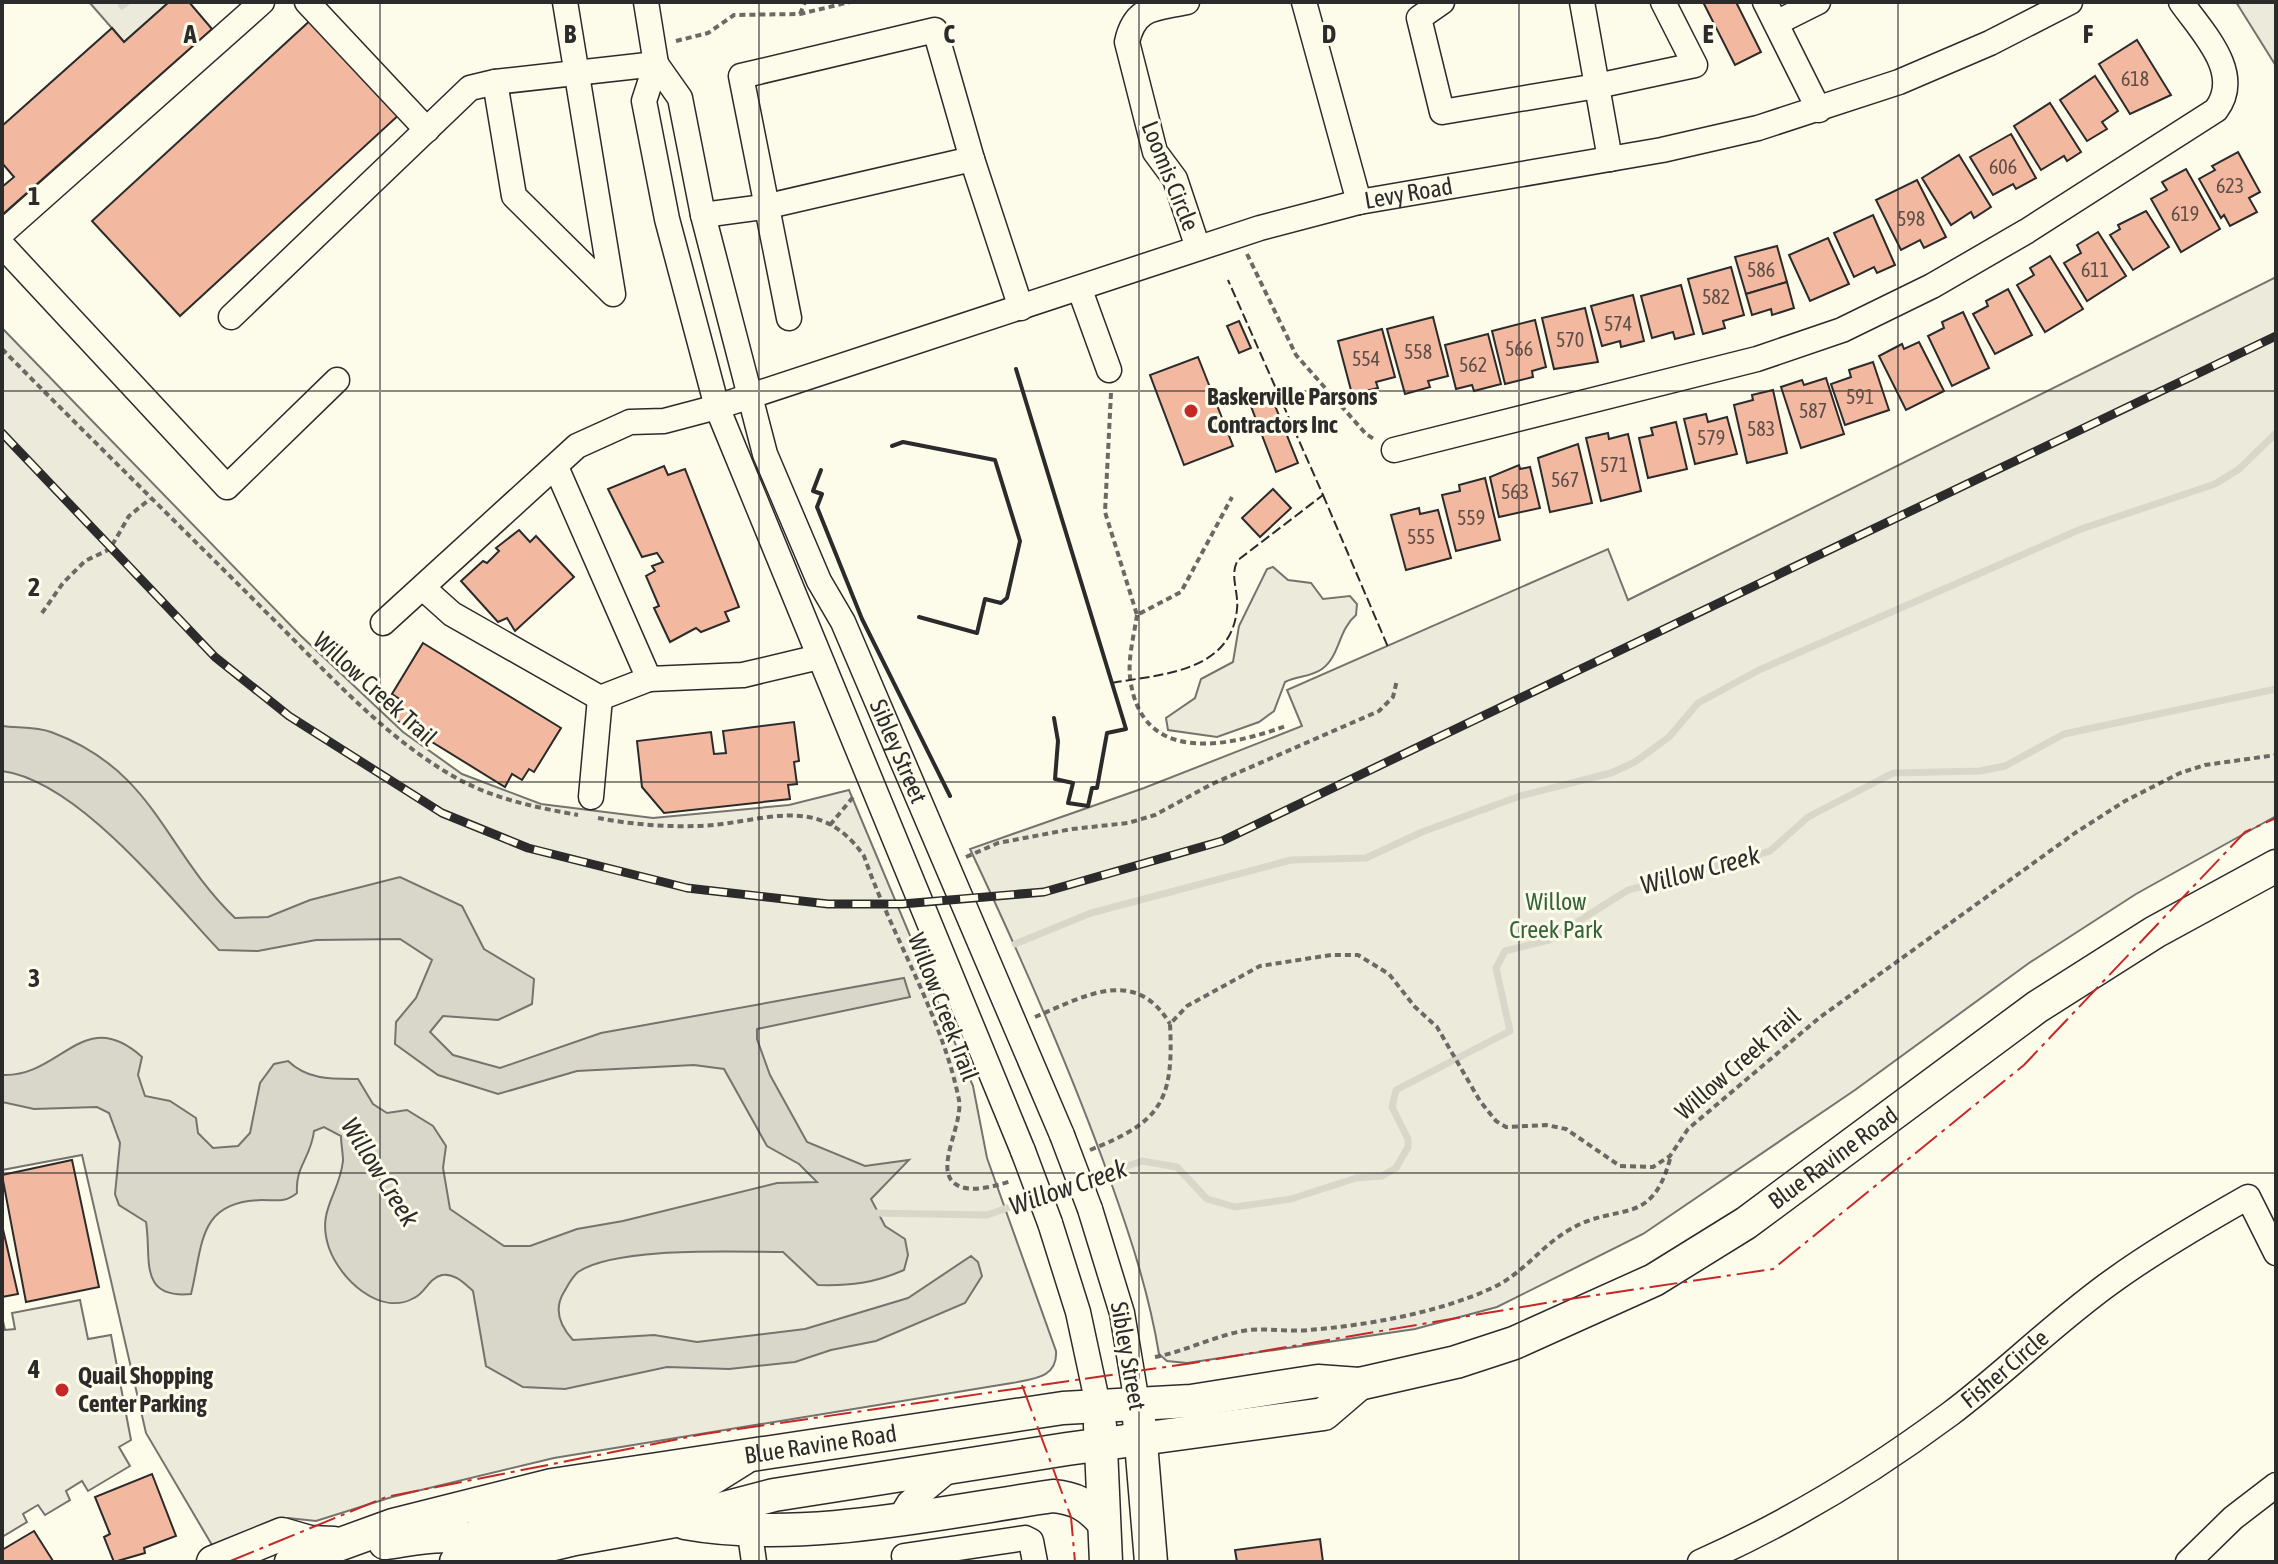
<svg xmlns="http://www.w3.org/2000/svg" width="2278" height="1564" viewBox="0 0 2278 1564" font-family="'Asap Condensed',sans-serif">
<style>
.green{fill:#ecebdb;stroke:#74746e;stroke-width:2}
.parking{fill:#eceadb;stroke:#74746e;stroke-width:2}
.water{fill:#d8d7c9;stroke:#74746e;stroke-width:2}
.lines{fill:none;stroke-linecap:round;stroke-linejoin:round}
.stream{stroke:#d8d7c9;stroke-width:7}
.building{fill:#f2b8a0;stroke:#2b2b2b;stroke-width:2}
.minor-casing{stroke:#2b2b2b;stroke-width:27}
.major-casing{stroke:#2b2b2b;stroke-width:35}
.path{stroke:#6a6964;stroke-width:4;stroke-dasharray:6 4;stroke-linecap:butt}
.minor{stroke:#fdfbea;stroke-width:24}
.major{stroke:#fdfbea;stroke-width:32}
.rail-casing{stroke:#2b2b2b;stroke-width:9}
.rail{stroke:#fdfbea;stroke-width:6;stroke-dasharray:18;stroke-linecap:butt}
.minor-bridge-casing{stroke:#2b2b2b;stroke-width:27;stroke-linecap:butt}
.minor-bridge{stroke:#fdfbea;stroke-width:24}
.fence{stroke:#2b2b2b;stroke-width:2;stroke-dasharray:10 4;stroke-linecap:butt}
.wall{stroke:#2b2b2b;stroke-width:4}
.power{stroke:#c62828;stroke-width:2;stroke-dasharray:28 6 4 6;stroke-linecap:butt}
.grid{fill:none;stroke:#2b2b2b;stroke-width:2;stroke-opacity:0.55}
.poi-dot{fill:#c62828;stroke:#fdfbea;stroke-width:3}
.labels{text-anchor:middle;stroke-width:6;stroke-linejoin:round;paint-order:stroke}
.number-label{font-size:20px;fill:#5d4e48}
.street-label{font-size:24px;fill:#2b2b2b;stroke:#fdfbea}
.poi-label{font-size:24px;font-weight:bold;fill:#2b2b2b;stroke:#fdfbea;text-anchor:start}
.park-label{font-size:24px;fill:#34623c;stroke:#fdfbea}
.water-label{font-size:26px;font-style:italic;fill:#2b2b2b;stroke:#fdfbea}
.grid-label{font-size:26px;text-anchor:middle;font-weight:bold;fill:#2b2b2b;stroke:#fdfbea;stroke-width:6;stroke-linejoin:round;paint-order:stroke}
</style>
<rect width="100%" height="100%" fill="#fdfbea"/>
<g class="green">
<polygon points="89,2 169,2 124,42"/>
<polygon points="2236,2 2276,2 2276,66"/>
<path d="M 2276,277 L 2276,816 L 2136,894 L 2029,963 L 1855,1090 L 1643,1234 L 1497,1307 L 1415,1329 L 1187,1363 L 1167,1361 L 1159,1354 C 1149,1293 1130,1235 1109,1177 C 1069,1065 1021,957 970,849 L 1144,788 L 1302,726 L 1287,690 L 1608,549 L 1628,600 Z"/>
<path d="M 2,328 L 300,635 L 403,732 L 462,774 L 541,804 L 653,818 L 789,805 L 849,790 L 973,1086 L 987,1158 L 1056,1351 C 1058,1378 1033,1379 1012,1383 L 554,1458 L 392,1497 L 316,1521 L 288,1518 L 212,1545 L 146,1433 L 82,1155 L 2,1170 Z"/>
<path d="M 1273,567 L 1288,580 L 1311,583 L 1323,599 L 1350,596 L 1357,604 L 1356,615 C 1338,630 1340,656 1322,669 C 1311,677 1297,676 1285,682 L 1274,711 L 1259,722 L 1217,737 L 1168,730 L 1166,718 L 1195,698 L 1201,679 L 1233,662 L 1239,626 L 1267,569 Z"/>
</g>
<polygon class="parking" points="80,1300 88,1339 111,1335 131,1440 119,1447 130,1466 88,1491 82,1481 66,1491 70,1500 45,1515 38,1505 23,1514 27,1522 2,1537 2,1317 5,1330 15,1329 12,1313"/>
<path class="water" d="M 2,726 C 17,728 37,727 51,732 C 155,770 164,850 235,918 L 268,917 L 310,900 L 400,877 L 462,906 L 484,949 L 534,979 L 532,1004 L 498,1020 L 443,1016 L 430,1032 L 453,1055 L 500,1068 L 601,1033 L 904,978 L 910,997 L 757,1029 L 757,1039 L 770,1075 L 807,1142 L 865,1166 L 909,1160 L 871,1199 L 885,1226 L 905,1239 L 908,1255 L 904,1270 C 874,1283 851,1286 818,1285 L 783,1252 C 735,1252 617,1246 578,1272 C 572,1277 568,1285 564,1292 C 553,1310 560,1326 573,1340 L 654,1335 L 697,1342 L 805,1329 L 908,1298 L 971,1256 L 978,1262 L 982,1276 L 965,1303 L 876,1341 L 831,1350 L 795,1362 L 729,1369 L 667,1367 L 565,1389 L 523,1387 L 486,1366 L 473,1291 C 465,1284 455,1273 442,1275 C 429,1278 425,1293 414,1298 C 380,1317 340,1279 329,1248 C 316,1210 339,1196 343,1161 C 343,1153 341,1144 341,1136 L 324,1127 L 314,1131 C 311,1158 295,1166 297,1193 C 285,1203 277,1200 262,1200 C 197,1201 203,1246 191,1294 C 137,1299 152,1257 146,1222 L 119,1205 L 115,1194 L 120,1143 L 109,1113 L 97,1107 L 34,1109 L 2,1102 L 2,1075 C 61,1078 83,1004 142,1057 L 138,1075 L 145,1096 L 170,1101 L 196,1118 L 198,1133 L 213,1148 L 238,1146 L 250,1133 L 260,1083 L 274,1064 L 288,1061 C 308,1080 331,1079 358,1079 L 373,1104 L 387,1113 L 407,1110 L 433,1126 L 446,1146 L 443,1168 L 450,1209 L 504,1246 L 530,1246 L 577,1229 L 623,1221 L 777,1183 L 817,1182 L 799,1164 L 767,1146 L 724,1069 L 694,1065 L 577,1071 L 498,1094 L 438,1075 L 395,1044 L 396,1022 L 416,998 L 432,960 L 400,939 L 316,940 L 258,951 L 219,950 C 167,895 78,781 2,771 Z"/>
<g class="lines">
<g class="stream">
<polyline points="120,2 122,6 127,2"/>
<polyline points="1015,944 1091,913 1291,860 1366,858 1422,832 1520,796 1611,773 1635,762 1669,737 1698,703 1759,670 2081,529 2215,484 2239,469 2276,433"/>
<polyline points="872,1213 987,1215 1142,1161 1177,1167 1207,1199 1235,1207 1291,1199 1356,1178 1382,1176 1396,1168 1408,1147 1408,1139 1392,1107 1396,1090 1510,1031 1496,968 1505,951 1549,940 1628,890 1770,851 1808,817 1893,773 1980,771 2005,766 2064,734 2276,689"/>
</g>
</g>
<g class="building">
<polygon points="169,2 189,2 212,29 2,215 2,187 14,177 2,163 2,126 112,28 124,42"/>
<polygon points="1703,2 1736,2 1761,52 1735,65"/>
<polygon points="314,17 402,112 180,316 92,221"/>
<polygon points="2137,40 2171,95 2130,114 2099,64"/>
<polygon points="2095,76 2118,111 2102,122 2107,129 2087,141 2060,100"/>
<polygon points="2050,103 2081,152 2067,161 2064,156 2041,170 2014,126"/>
<polygon points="2011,134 2036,178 2016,189 2013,184 1993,195 1970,157"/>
<polygon points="2238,152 2260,192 2249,198 2257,212 2230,226 2224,215 2221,218 2199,179 2215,170 2212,166"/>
<polygon points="1959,155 1991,207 1974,218 1971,212 1951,225 1922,178"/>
<polygon points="2186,169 2220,229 2181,252 2151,199 2167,190 2162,182"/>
<polygon points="1917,180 1946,237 1924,248 1920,240 1901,250 1876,200"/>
<polygon points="2146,211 2169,247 2133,270 2110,235 2120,229 2118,225"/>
<polygon points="1873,215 1895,265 1877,273 1874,267 1854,277 1834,233"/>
<polygon points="2098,232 2126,276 2087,301 2064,263 2081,253 2077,245"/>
<polygon points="1828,238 1849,284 1810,301 1789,255"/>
<polygon points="1777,246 1787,282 1746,294 1735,257"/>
<polygon points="2050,256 2083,309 2045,332 2017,285 2034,275 2030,268"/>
<polygon points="1731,267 1744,315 1723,321 1725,328 1703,334 1688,279"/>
<polygon points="1787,282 1794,308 1772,315 1771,309 1752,315 1746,294"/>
<polygon points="1681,285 1694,334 1675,339 1673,332 1652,338 1641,296"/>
<polygon points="2008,289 2032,335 1995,354 1973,314 1988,306 1986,301"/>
<polygon points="1633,295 1644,341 1621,347 1620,341 1602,346 1591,306"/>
<polygon points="1585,308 1598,362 1554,369 1542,318"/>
<polygon points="1963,312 1989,368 1952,386 1928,336 1944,328 1942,322"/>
<polygon points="1433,317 1448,376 1428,381 1430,387 1405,394 1387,329"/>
<polygon points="1535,320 1546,367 1532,371 1533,377 1505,384 1492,331"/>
<polygon points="1239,321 1251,348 1239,353 1227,326"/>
<polygon points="1382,329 1395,377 1376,382 1378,388 1352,394 1338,341"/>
<polygon points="1488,334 1501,384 1474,391 1472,385 1456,389 1445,345"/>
<polygon points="1919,342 1944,391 1906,410 1879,356 1902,344 1904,349"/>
<polygon points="1198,357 1233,446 1184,465 1150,375"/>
<polygon points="1873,362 1889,410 1845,425 1831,384 1851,377 1849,370"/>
<polygon points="1826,378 1844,434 1801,448 1781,387 1802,380 1804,385"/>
<polygon points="1773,390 1787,453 1747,463 1734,405 1753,400 1752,395"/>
<polygon points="1270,393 1298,463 1276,472 1249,401"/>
<polygon points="1706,414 1708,422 1727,417 1737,454 1695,464 1684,419"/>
<polygon points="1676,422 1687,469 1648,478 1639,438 1653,435 1651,428"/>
<polygon points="1608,433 1609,439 1628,434 1641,491 1601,501 1586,438"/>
<polygon points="1578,444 1592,503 1550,512 1538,458"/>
<polygon points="1519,465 1520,469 1530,467 1540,508 1499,517 1490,477"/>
<polygon points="664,466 668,475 685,469 739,607 725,612 729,621 701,632 696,628 670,642 654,608 659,606 646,576 655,571 652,566 663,562 657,553 642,557 608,489"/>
<polygon points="1485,478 1500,540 1456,551 1442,495 1460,491 1459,485"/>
<polygon points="1273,489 1291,508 1260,537 1242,518"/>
<polygon points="1419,508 1420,514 1438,510 1451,558 1406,570 1391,515"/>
<polygon points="519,530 530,542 536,536 574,577 515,631 507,618 498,622 461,581 483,561 487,563 499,551 496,548"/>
<polygon points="423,643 561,728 534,772 529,769 522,780 512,774 505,787 393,718 404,702 392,694"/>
<polygon points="794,722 799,761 794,762 797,784 788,785 790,799 664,813 642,787 637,741 711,732 714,754 726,753 723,731"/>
<polygon points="72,1160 99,1287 26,1302 2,1175"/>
<polygon points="2,1225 18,1294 2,1297"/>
<polygon points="152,1474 176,1536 144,1548 145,1553 114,1562 104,1537 110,1534 95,1497"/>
<polygon points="34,1531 53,1561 57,1562 2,1562 2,1550"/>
<polygon points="1320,1539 1323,1562 1237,1562 1235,1550"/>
</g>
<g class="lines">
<g class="minor-casing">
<g id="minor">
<polyline points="307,2 427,130"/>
<polyline points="646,2 656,64 644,101 667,219 717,407 1023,1151"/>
<path d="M 1187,2 C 1155,9 1135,6 1127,42 L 1155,152 L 1175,179 L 1198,248"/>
<polyline points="1304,2 1359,202"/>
<polyline points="1442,2 1419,18 1442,112 1597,86 1695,65 1663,2"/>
<polyline points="1582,2 1610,159"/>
<polyline points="1765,2 1819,110"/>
<polyline points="1776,23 1818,2"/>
<path id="s1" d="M 656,64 L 680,98 L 703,215 L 765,454 L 819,581 L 843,622 L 1062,1135"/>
<polyline points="495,82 514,196 613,294 565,2"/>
<polyline points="703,215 764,207 972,159 1021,308"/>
<polyline points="2,233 262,2"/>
<polyline points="2,245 227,487 337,380"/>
<polyline points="1080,290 1109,370"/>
<polyline points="231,317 470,88 495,82 656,64"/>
<polyline points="789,318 741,76 935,30 972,159"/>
<path d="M 1394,450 L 1757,359 L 1842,330 L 1932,286 L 2027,231 L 2216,110 C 2244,73 2202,32 2181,2"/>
<polyline points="423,588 452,614 600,698 649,679 556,467"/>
<path id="s2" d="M 383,623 L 577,446 L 630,422 L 664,421 L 717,407 L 1260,228 L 1359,202 L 1662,150 L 1758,128 L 1899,82 L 1990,43 L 2070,2"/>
<polyline points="649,679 743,675 819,657"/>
<polyline points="591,797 600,698"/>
<polyline points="1090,1209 1122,1313 1137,1403"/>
<polyline points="1050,1223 1078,1312 1098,1405"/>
<polyline points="747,1513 754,1562"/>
<polyline points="900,1518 909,1503 952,1467"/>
<polyline points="904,1556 1025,1538 1031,1541 1035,1562"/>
<path id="s3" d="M 1700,1562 C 1788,1523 1872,1472 1950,1414 C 2006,1372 2056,1321 2114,1280 C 2157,1249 2202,1223 2248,1197 L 2276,1253"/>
<polyline points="2188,1562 2233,1518 2276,1485"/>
</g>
</g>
<g class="major-casing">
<g id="major">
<polyline points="1139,1419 1151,1562"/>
<polyline points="1100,1425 1106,1562"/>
<path d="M 685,1523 C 800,1544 937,1513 1053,1496 C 1075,1498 1088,1505 1102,1521"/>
<path d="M 385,1543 C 417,1539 454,1528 483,1547"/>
<polyline points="213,1562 282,1534 310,1542 334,1543"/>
<path id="s4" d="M 291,1562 L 393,1525 L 552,1485 L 1063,1408 L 1191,1401 L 1318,1381 L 1359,1384 L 1456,1362 L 1514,1343 L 1654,1280 L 1746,1223 L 2037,1007 L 2155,932 L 2276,866"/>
<polyline points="456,1562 471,1539 494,1527 695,1489 743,1459"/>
<polyline points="478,1562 575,1539 675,1521 774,1495 1067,1449 1324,1414 1359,1384"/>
</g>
</g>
<g class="path">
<polyline points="800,14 805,2"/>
<polyline points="676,41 708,33 734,15 800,14 850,2"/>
<polyline points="1247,254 1296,355 1366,434 1374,439"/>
<path d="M 2,349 C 90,438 180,526 269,615 C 326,671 381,734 451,775 C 490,798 533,807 578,815"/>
<polyline points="1111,393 1105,512 1137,615 1181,592 1232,497"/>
<polyline points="42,613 63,583 85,561 110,549 129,516 150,499"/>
<path d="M 1137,615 C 1134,635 1128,657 1130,677 C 1140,766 1228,747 1286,726"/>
<path d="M 598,818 C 629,824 664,827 696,826 C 761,825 817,789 864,856 C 892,937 942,1015 959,1100 C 963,1124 936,1166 953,1182 C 966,1195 996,1186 1011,1181"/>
<polyline points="830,825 854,796"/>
<polyline points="966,857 998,843 1072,829 1128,823 1155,815 1212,784 1379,711 1393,697 1397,680"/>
<path d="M 1035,1017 C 1083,997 1135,965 1170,1024"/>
<path d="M 1090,1150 C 1161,1122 1174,1101 1170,1024 L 1187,1006 L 1260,966 L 1331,955 L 1358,955 L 1389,974 L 1415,1007 L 1437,1027 L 1480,1101 L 1496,1121 L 1506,1127 L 1546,1125 L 1566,1129 L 1620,1166 L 1653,1167 L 1670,1156 L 1688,1129 L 1819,1018 L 2075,833 L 2125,801 L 2180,773 L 2205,765 L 2276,755"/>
<path d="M 1155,1357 C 1187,1351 1216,1335 1248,1330 C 1269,1328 1288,1332 1309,1330 C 1368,1325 1438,1313 1492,1288 C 1523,1274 1541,1246 1569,1230 C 1617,1201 1651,1229 1670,1159"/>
</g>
<use href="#minor" class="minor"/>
<use href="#major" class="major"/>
<g class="rail-casing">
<polyline id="rail" points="2,433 215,657 289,716 442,813 528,848 687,888 828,904 902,904 1044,892 1222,841 2276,336"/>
</g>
<use href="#rail" class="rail"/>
<g class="minor-bridge-casing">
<g id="minor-bridge">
<polyline points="1062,1135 1090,1209"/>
<polyline points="1023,1151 1050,1223"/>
</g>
</g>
<use href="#minor-bridge" class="minor-bridge"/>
<g class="fence">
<polyline points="1323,495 1388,647"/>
<path d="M 1112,683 C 1160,674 1231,673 1237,609 C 1239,592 1229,575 1238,560 L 1323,495 L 1228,280"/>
</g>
<g class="wall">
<polyline points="1016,369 1126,729 1107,733 1097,788 1092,788 1088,806 1068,803 1073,783 1055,779 1058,741 1054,718"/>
<polyline points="892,446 903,442 995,460 1020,541 1007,598 1001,603 985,599 977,633 919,617"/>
<polyline points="821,470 813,491 822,494 817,507 862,619 950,796"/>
</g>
<g class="power">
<polyline points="1022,1385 1071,1517 1075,1562"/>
<polyline points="228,1562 386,1497 704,1434 1193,1363 1563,1300 1773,1269 2024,1065 2245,832 2276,818"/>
</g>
</g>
<path class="grid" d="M 380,2 L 380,1562M 759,2 L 759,1562M 1139,2 L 1139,1562M 1519,2 L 1519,1562M 1898,2 L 1898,1562M 2,391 L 2276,391M 2,782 L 2276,782M 2,1173 L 2276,1173"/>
<g class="poi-dot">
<circle cx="1191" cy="411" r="8"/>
<circle cx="62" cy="1390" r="8"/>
</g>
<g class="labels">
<g class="number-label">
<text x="2135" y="86">618</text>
<text x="2003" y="174">606</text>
<text x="2230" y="193">623</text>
<text x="2185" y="221">619</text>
<text x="1911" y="226">598</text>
<text x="1761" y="277">586</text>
<text x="2095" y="277">611</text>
<text x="1716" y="304">582</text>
<text x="1618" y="331">574</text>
<text x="1570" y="347">570</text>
<text x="1519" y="356">566</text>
<text x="1418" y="359">558</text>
<text x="1366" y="366">554</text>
<text x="1473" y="372">562</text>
<text x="1860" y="404">591</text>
<text x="1813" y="418">587</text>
<text x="1761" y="436">583</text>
<text x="1711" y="445">579</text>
<text x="1614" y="472">571</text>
<text x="1565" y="487">567</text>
<text x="1515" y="499">563</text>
<text x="1471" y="525">559</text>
<text x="1421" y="544">555</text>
</g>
<g class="street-label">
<text transform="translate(1170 176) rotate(68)" y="8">Loomis Circle</text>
<text dy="8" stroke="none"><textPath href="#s2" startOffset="1134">Levy Road</textPath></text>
<text transform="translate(375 689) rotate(42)" y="8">Willow Creek Trail</text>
<text dy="8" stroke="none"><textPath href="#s1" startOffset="734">Sibley Street</textPath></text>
<text transform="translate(943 1007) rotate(69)" y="8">Willow Creek Trail</text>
<text transform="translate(1738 1064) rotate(-41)" y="8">Willow Creek Trail</text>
<text dy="8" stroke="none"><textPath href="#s4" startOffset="1618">Blue Ravine Road</textPath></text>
<text transform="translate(1128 1356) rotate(80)" y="8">Sibley Street</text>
<text dy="8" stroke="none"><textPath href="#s3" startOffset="362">Fisher Circle</textPath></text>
<text dy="8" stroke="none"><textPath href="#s4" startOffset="544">Blue Ravine Road</textPath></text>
</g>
<g class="poi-label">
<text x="1207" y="405">Baskerville Parsons<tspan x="1207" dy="28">Contractors Inc</tspan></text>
<text x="78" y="1384">Quail Shopping<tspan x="78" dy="28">Center Parking</tspan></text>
</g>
<g class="park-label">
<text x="1556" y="910">Willow<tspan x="1556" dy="28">Creek Park</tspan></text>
</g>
<g class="water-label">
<text transform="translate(1700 870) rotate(-15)" y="9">Willow Creek</text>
<text transform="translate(380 1172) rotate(58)" y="9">Willow Creek</text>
<text transform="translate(1068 1187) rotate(-19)" y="9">Willow Creek</text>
</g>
</g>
<g class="grid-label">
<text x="190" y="43">A</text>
<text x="570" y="43">B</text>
<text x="949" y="43">C</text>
<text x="1329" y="43">D</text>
<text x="1708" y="43">E</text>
<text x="2088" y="43">F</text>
<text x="34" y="205">1</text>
<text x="34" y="596">2</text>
<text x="34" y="987">3</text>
<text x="34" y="1378">4</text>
</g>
<rect width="2278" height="1564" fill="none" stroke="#2b2b2b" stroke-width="8"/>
</svg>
